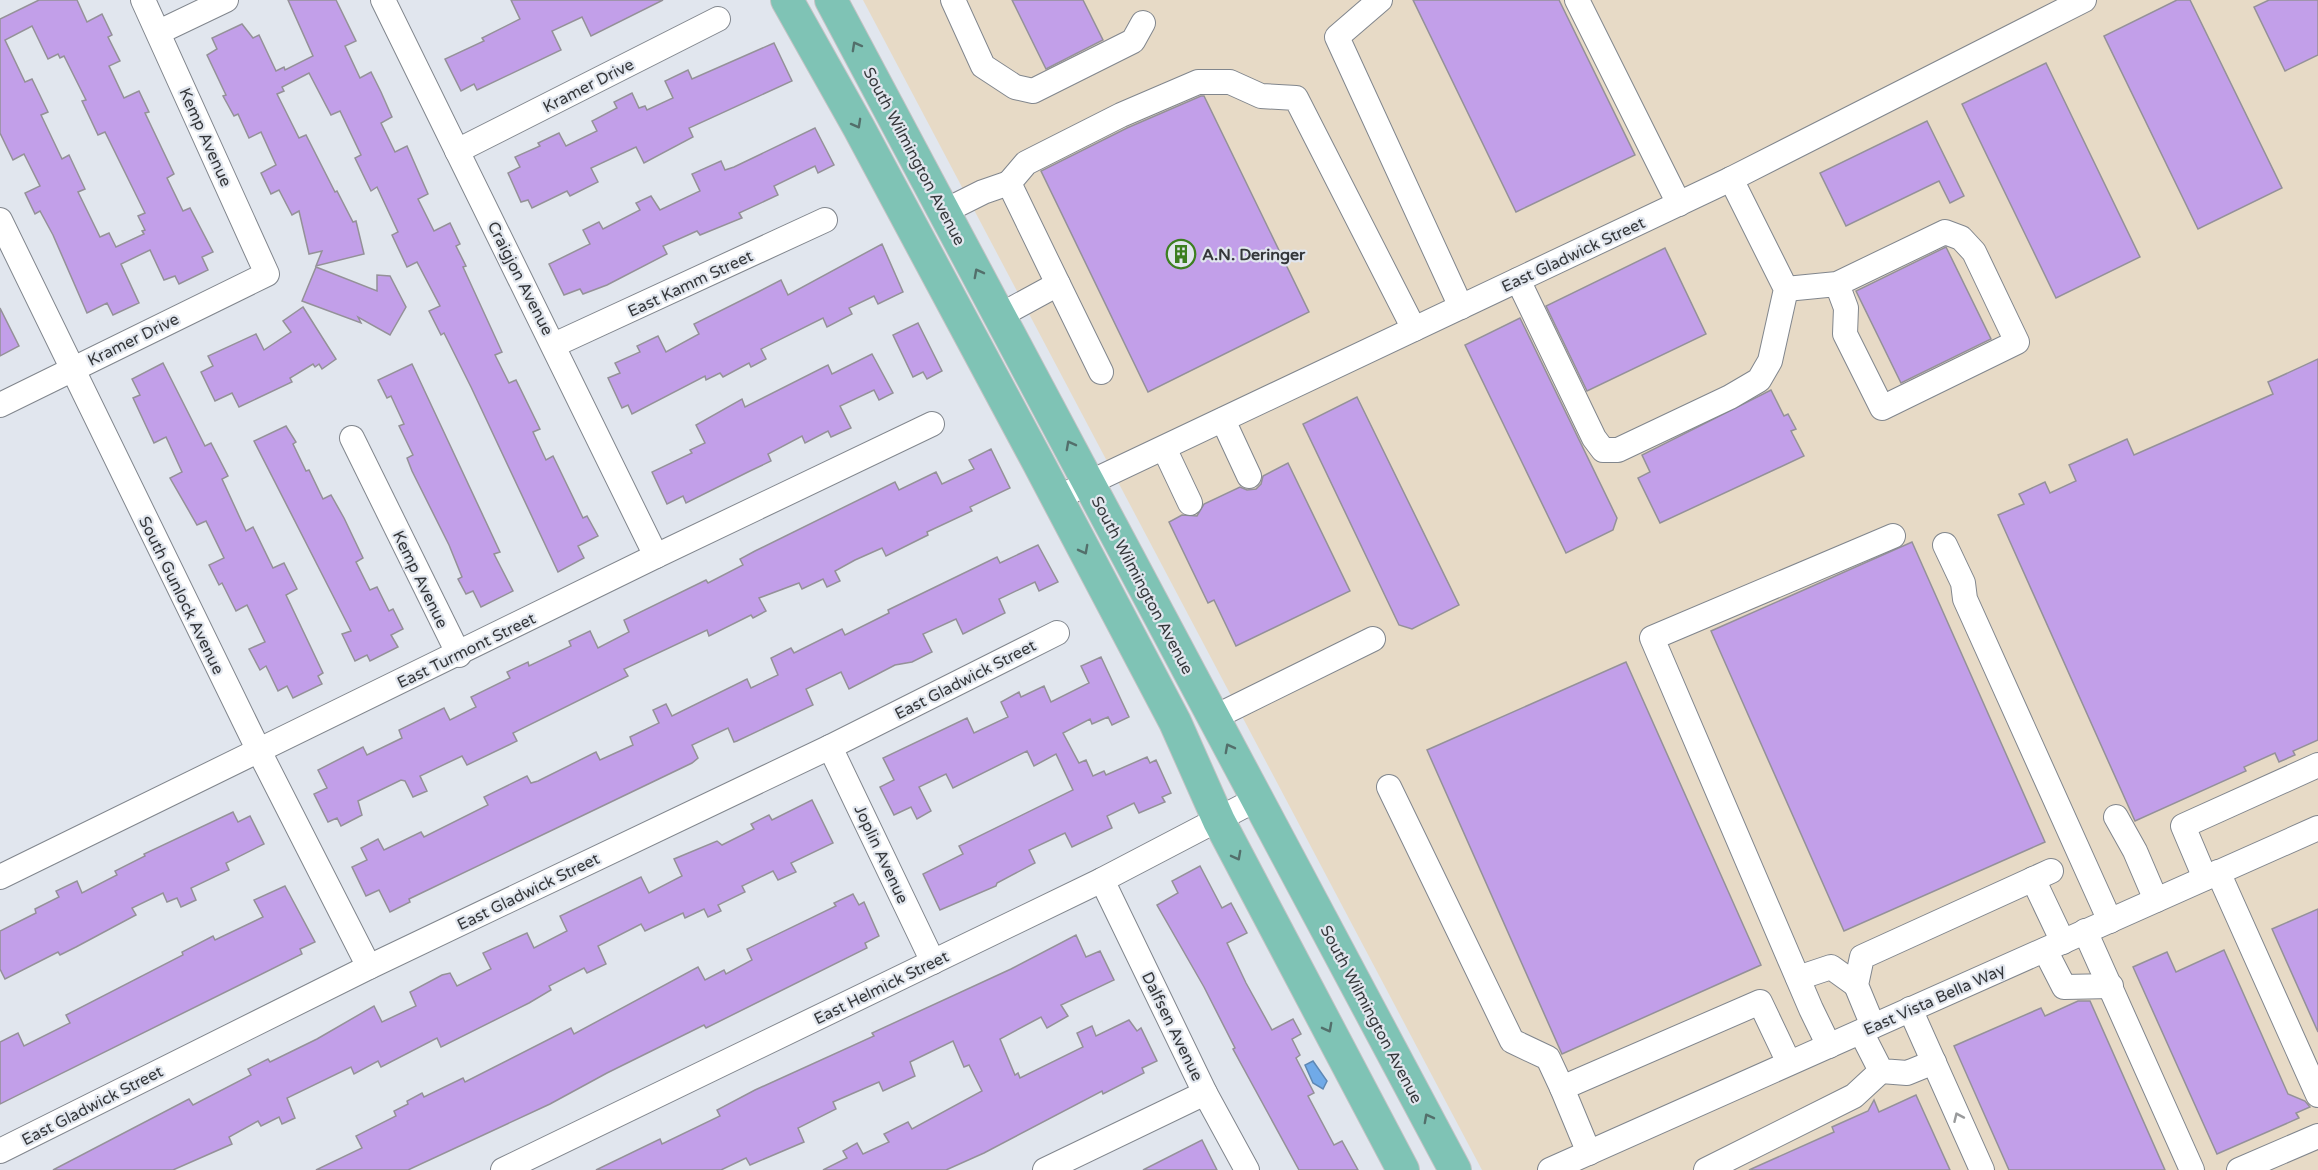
<svg xmlns="http://www.w3.org/2000/svg" width="2318" height="1170" viewBox="0 0 2318 1170" font-family="'Varela Round',sans-serif">
<style>
.industrial{fill:#e7dac6}
.water{fill:#70aae8;stroke:#5e88b4;stroke-width:1.5}
.building{fill:#c29fe9;stroke:#949198;stroke-width:1.5;fill-rule:evenodd}
.lines{fill:none;stroke-linecap:round;stroke-linejoin:round}
.minor-casing{stroke:#81868d;stroke-width:26}
.major-casing{stroke:#c2c3c4;stroke-width:34}
.minor{stroke:#fff;stroke-width:24}
.major{stroke:#7fc3b5;stroke-width:32}
.oneway{stroke:#536f6b}
.oneway2{stroke:#9a9b9c}
.labels{text-anchor:middle;stroke-width:4.5;stroke-linejoin:round;paint-order:stroke}
.street-label{font-size:16px;fill:#35373a;stroke:#e1e6ee}
.poi-label{font-size:16px;font-weight:bold;fill:#35373a;stroke:#e1e6ee;text-anchor:start}
</style>
<rect width="100%" height="100%" fill="#e1e6ee"/>
<polygon class="industrial" points="863,0 2318,0 2318,1170 1482,1170"/>
<polygon class="water" points="1313,1061 1327,1081 1323,1089 1313,1083 1305,1065"/>
<g class="building">
<path d="M 39,0 L 77,0 L 87,22 L 102,14 L 112,35 L 108,37 L 120,61 L 109,66 L 124,98 L 139,91 L 149,112 L 145,113 L 174,174 L 167,178 L 183,211 L 190,208 L 213,252 L 202,257 L 208,270 L 179,284 L 175,276 L 164,280 L 150,250 L 121,264 L 139,303 L 113,315 L 107,303 L 87,313 L 53,235 L 40,211 L 35,214 L 25,193 L 40,186 L 24,154 L 13,160 L 0,133 L 0,19 ZM 32,26 L 48,59 L 58,54 L 60,58 L 64,56 L 86,100 L 82,101 L 98,135 L 105,132 L 145,213 L 138,216 L 145,230 L 142,231 L 144,234 L 116,247 L 109,233 L 100,237 L 78,192 L 85,189 L 69,155 L 62,159 L 41,115 L 48,112 L 32,79 L 25,82 L 5,40 Z"/>
<polygon points="288,0 336,0 356,41 345,46 360,78 371,72 381,92 392,117 381,123 395,152 407,146 428,194 418,199 434,231 450,223 460,244 456,246 466,266 463,267 502,352 495,355 509,383 516,380 540,429 533,432 546,460 553,456 583,518 587,516 598,536 578,546 584,558 558,572 471,387 444,333 441,335 429,311 440,306 417,262 407,267 392,235 398,232 377,187 371,191 355,158 361,155 340,111 331,115 309,73 282,87 284,91 277,94 299,138 306,135 335,192 337,191 353,222 356,221 364,254 316,266 322,251 309,254 299,211 292,215 279,190 271,194 261,173 276,165 261,132 249,138 238,114 234,116 223,96 226,95 207,55 217,49 212,38 242,24 253,38 259,35 276,71 284,67 285,70 313,56"/>
<polygon points="511,0 663,0 591,36 582,17 552,31 561,50 477,90 474,84 461,91 445,59 484,41 482,38 520,19"/>
<polygon points="1012,0 1083,0 1103,40 1046,69"/>
<polygon points="1413,0 1559,0 1635,155 1516,212"/>
<polygon points="2177,0 2190,0 2282,188 2198,229 2104,36"/>
<polygon points="2269,0 2318,0 2318,55 2285,71 2254,7"/>
<polygon points="774,43 792,81 689,128 693,137 644,163 636,147 591,168 598,182 570,196 567,191 532,208 528,200 521,202 508,173 520,167 515,157 540,146 538,143 559,133 566,146 597,131 592,121 617,108 614,102 632,93 639,108 645,106 647,110 673,98 665,81 688,70 692,79"/>
<polygon points="2046,63 2140,257 2056,298 1962,104"/>
<polygon points="1201,96 1204,96 1309,312 1148,392 1041,171 1127,128"/>
<polygon points="1927,121 1964,196 1950,203 1939,181 1846,226 1820,173"/>
<polygon points="815,128 834,165 818,173 815,166 774,186 778,195 739,213 742,218 700,235 697,231 663,246 667,254 607,285 583,294 580,289 564,295 549,264 590,244 583,230 599,222 603,229 640,210 636,203 651,196 660,210 700,191 692,174 721,161 725,170 734,167"/>
<polygon points="882,244 903,292 878,304 874,296 849,308 852,314 827,327 823,318 761,349 766,359 751,367 749,363 723,377 720,373 706,380 705,376 632,414 628,405 622,408 608,378 620,373 615,363 640,352 637,346 658,336 666,352 699,334 694,324 758,292 781,280 788,295"/>
<polygon points="1946,247 1991,339 1901,383 1856,291"/>
<polygon points="1665,248 1706,334 1587,391 1546,306"/>
<polygon points="316,267 377,291 377,275 390,276 406,307 390,335 358,317 361,323 302,301"/>
<polygon points="303,307 336,359 322,369 319,364 315,367 313,364 290,378 292,382 239,407 232,393 215,401 201,372 213,366 208,356 256,334 264,350 291,332 283,321"/>
<polygon points="0,308 19,346 0,356"/>
<polygon points="1520,318 1617,518 1613,530 1566,553 1465,345"/>
<polygon points="918,323 942,371 927,379 923,372 913,377 893,335"/>
<polygon points="872,354 893,393 879,400 874,390 840,406 851,428 831,437 828,431 805,443 802,436 768,454 771,461 750,471 686,503 683,496 667,504 652,472 692,453 690,450 705,443 696,425 742,399 745,407 828,365 832,374"/>
<polygon points="2318,359 2318,740 2293,751 2295,755 2279,762 2275,753 2244,767 2246,771 2135,821 1998,515 2024,504 2019,494 2045,482 2050,493 2076,481 2069,465 2127,439 2134,455 2273,394 2268,382"/>
<polygon points="163,363 205,446 211,443 228,476 222,479 246,531 253,527 273,568 284,563 297,589 286,595 323,673 318,676 322,684 293,698 287,686 278,691 266,666 260,670 249,649 265,642 247,605 236,611 222,583 219,585 209,565 224,558 206,521 197,525 170,478 182,472 166,437 154,443 133,398 140,395 132,379"/>
<polygon points="412,364 500,552 494,554 513,591 481,607 473,591 466,594 458,579 462,577 449,545 412,471 407,458 413,455 399,426 404,424 391,396 387,398 378,380"/>
<polygon points="1771,390 1784,416 1788,414 1796,429 1791,431 1804,456 1660,523 1638,478 1650,472 1642,455"/>
<polygon points="1357,397 1459,605 1412,629 1399,625 1303,424"/>
<polygon points="286,426 296,442 293,444 306,471 309,470 323,499 331,495 344,518 363,558 356,562 370,590 377,587 389,611 393,609 403,629 391,635 398,647 370,661 367,655 355,661 342,634 351,631 254,441"/>
<polygon points="991,449 1010,488 970,507 972,511 927,532 928,535 886,556 882,548 855,560 835,571 840,581 827,587 823,579 802,589 799,583 759,598 766,611 753,618 751,615 709,636 707,630 624,669 628,676 513,733 517,741 467,765 462,756 420,776 427,791 413,797 405,781 401,780 358,801 362,815 341,826 337,818 328,822 314,794 327,788 318,770 363,747 367,755 402,738 399,730 444,708 450,720 476,707 471,697 510,678 507,672 528,662 529,666 571,646 569,641 590,631 598,648 629,632 624,620 706,580 708,583 743,565 740,559 755,551 895,482 899,490 936,472 942,484 974,469 969,460"/>
<polygon points="1288,463 1350,591 1236,646 1214,600 1208,603 1169,522 1182,515 1197,516 1204,504 1240,487 1247,490 1256,489 1261,484 1263,476"/>
<polygon points="1912,542 2045,842 1844,931 1711,631"/>
<polygon points="1038,545 1058,582 1039,591 1035,582 999,599 1005,613 963,634 956,619 923,634 932,652 912,662 895,665 849,689 841,672 806,689 813,705 737,741 734,742 728,728 692,745 698,758 692,763 409,899 410,902 390,912 379,890 366,896 352,867 367,860 361,848 378,839 384,850 421,832 424,837 488,805 484,797 527,776 531,783 538,781 596,752 600,760 633,745 630,737 659,723 653,710 666,704 672,716 747,679 751,688 778,675 771,658 791,648 794,653 842,629 845,635 889,613 888,610 997,557 1000,563"/>
<polygon points="1101,657 1129,717 1112,725 1108,717 1092,724 1090,719 1063,733 1079,763 1086,760 1093,776 1104,771 1106,775 1147,757 1150,763 1156,760 1171,793 1162,797 1165,802 1139,813 1134,803 1107,816 1112,828 1072,847 1065,833 1029,850 1035,863 997,883 996,886 940,910 923,874 963,854 959,846 1073,790 1056,754 1034,766 1027,751 953,788 946,774 919,787 931,811 917,819 911,807 894,815 880,787 894,780 883,758 967,718 974,733 1008,717 1001,702 1019,692 1021,697 1044,686 1051,702 1089,683 1081,666"/>
<polygon points="1626,662 1761,965 1562,1054 1427,750"/>
<polygon points="812,800 833,843 791,863 796,872 778,880 773,871 742,886 745,892 718,905 721,911 708,917 704,909 685,918 683,913 645,931 641,924 598,946 606,964 587,973 584,968 549,986 551,990 529,1003 441,1047 437,1038 381,1067 378,1061 354,1074 351,1067 287,1098 295,1118 282,1124 279,1117 261,1126 258,1121 229,1137 232,1144 173,1170 53,1170 189,1099 193,1105 251,1075 248,1069 268,1059 270,1062 317,1039 374,1006 382,1022 416,1006 410,992 442,975 450,973 457,986 491,969 483,953 527,933 534,948 567,931 560,916 641,877 649,893 682,876 674,859 717,841 722,845 754,829 751,824 769,815 772,820"/>
<polygon points="233,812 238,822 250,816 264,844 226,863 229,870 191,888 196,900 181,907 177,898 167,902 163,893 132,908 136,915 76,947 60,955 58,952 5,979 0,969 0,931 36,913 35,909 59,897 56,891 77,881 82,893 117,875 115,871 145,856 144,854"/>
<polygon points="1200,866 1222,908 1231,903 1247,933 1227,943 1246,983 1272,1030 1293,1019 1301,1034 1292,1039 1300,1055 1296,1058 1314,1093 1308,1096 1334,1145 1342,1141 1358,1170 1299,1170 1233,1049 1235,1048 1204,987 1157,905 1178,893 1172,881"/>
<polygon points="285,886 315,942 300,949 302,954 0,1104 0,1042 18,1033 24,1046 70,1023 66,1015 183,955 182,952 213,936 215,940 263,917 254,900"/>
<polygon points="853,894 859,905 864,902 879,936 865,943 867,948 706,1028 704,1025 607,1073 550,1104 408,1170 316,1170 362,1148 356,1136 396,1116 394,1111 408,1104 407,1101 422,1093 424,1097 463,1078 465,1082 571,1028 574,1034 698,967 705,980 724,970 726,974 752,960 747,949 836,906 834,903"/>
<polygon points="2318,909 2318,1032 2272,929"/>
<polygon points="1076,935 1086,957 1100,951 1114,980 1061,1005 1068,1016 1047,1028 1041,1017 1000,1039 1015,1075 1018,1073 1020,1078 1083,1047 1077,1033 1092,1026 1096,1036 1129,1020 1137,1031 1141,1028 1157,1061 1142,1068 1144,1073 1103,1094 1102,1091 984,1153 946,1170 823,1170 847,1158 843,1151 857,1143 863,1154 889,1142 884,1134 908,1122 912,1129 982,1091 969,1065 964,1067 953,1041 910,1062 915,1076 883,1091 879,1082 833,1102 836,1109 798,1128 804,1142 750,1165 746,1158 721,1170 596,1170 660,1139 662,1144 720,1116 717,1110 755,1090 874,1036 872,1033 1011,969"/>
<polygon points="2224,950 2288,1094 2305,1101 2310,1107 2296,1113 2299,1118 2217,1154 2133,967 2167,952 2176,972"/>
<polygon points="2078,1001 2090,1001 2165,1170 2009,1170 1954,1046 2041,1008 2045,1016"/>
<polygon points="1916,1095 1950,1170 1749,1170 1834,1132 1832,1127 1868,1111 1874,1100 1879,1112"/>
<polygon points="1202,1140 1217,1170 1143,1170"/>
</g>
<g class="lines">
<g class="minor-casing">
<g id="minor">
<polyline points="383,0 656,556"/>
<polyline points="953,0 983,66 1015,87 1033,91 1133,41 1143,23"/>
<polyline points="1380,0 1337,37 1461,307"/>
<polyline points="1577,0 1679,204"/>
<polyline points="159,32 226,0"/>
<polyline points="457,151 718,19"/>
<polyline points="945,211 983,192 1009,183"/>
<polyline points="0,220 259,751 369,967"/>
<polyline points="1518,280 1594,438 1603,450 1618,450 1730,397 1759,380 1770,361 1786,289 1731,179"/>
<polyline points="1058,284 1101,372"/>
<polyline points="1786,289 1837,284 1945,232 1961,238 1974,252 2017,342 1882,408 1845,334 1846,308 1837,284"/>
<polyline points="1001,315 1058,284 1009,183 1026,163 1121,115 1198,82 1230,82 1261,96 1296,98 1414,329"/>
<polyline points="554,345 825,220"/>
<polyline points="0,405 267,274 143,0"/>
<polyline points="1223,420 1249,476"/>
<polyline points="352,438 459,655"/>
<polyline points="1164,448 1190,503"/>
<polyline points="1057,498 1731,179 2084,0"/>
<polyline points="1945,545 1963,583 1965,599 2110,921"/>
<polyline points="1213,718 1373,639"/>
<polyline points="830,747 933,962"/>
<polyline points="1389,787 1512,1041 1548,1058 1562,1088"/>
<polyline points="2116,817 2135,851 2156,900"/>
<polyline points="2218,872 2318,1095"/>
<polyline points="0,877 656,556 932,424"/>
<polyline points="2205,878 2183,826 2318,765"/>
<polyline points="2033,879 2063,942"/>
<polyline points="1102,880 1205,1093 1247,1170"/>
<polyline points="2085,931 2192,1170"/>
<polyline points="2045,950 2064,987 2111,986"/>
<polyline points="1798,978 1831,967 1856,985"/>
<polyline points="1910,1009 1982,1170"/>
<polyline points="1873,1026 1856,985 1862,957 2051,871"/>
<polyline points="1861,1032 1881,1071 1907,1073 1934,1062"/>
<polyline points="1829,1046 1811,1009 1652,638 1893,536"/>
<polyline points="0,1151 369,967 830,747 1057,633"/>
<polyline points="1589,1153 1562,1088 1760,1002 1789,1063"/>
<polyline points="503,1170 1102,880 1257,799"/>
<polyline points="1045,1170 1205,1093"/>
<polyline points="1550,1170 2318,828"/>
<polyline points="1706,1170 1854,1096 1881,1071"/>
<polyline points="2239,1170 2318,1136"/>
</g>
</g>
<g class="major-casing">
<g id="major">
<polyline points="787,0 859,128 1038,462 1175,722 1219,821 1403,1170"/>
<polyline points="831,0 1455,1170"/>
</g>
</g>
<use href="#minor" class="minor"/>
<use href="#major" class="major"/>
</g>
<defs><path id="oneway-chevron" d="M-2-3.5L2.5 0L-2 3.5" fill="none" stroke-width="1.6" stroke-linecap="round" stroke-linejoin="round" transform="scale(1.5)"/></defs>
<g class="oneway">
<use href="#oneway-chevron" transform="translate(856 46) rotate(-119)"/>
<use href="#oneway-chevron" transform="translate(857 124) rotate(61)"/>
<use href="#oneway-chevron" transform="translate(978 273) rotate(-118)"/>
<use href="#oneway-chevron" transform="translate(1070 445) rotate(-118)"/>
<use href="#oneway-chevron" transform="translate(1084 550) rotate(62)"/>
<use href="#oneway-chevron" transform="translate(1229 748) rotate(-118)"/>
<use href="#oneway-chevron" transform="translate(1237 856) rotate(62)"/>
<use href="#oneway-chevron" transform="translate(1328 1028) rotate(62)"/>
<use href="#oneway-chevron" transform="translate(1428 1118) rotate(-118)"/>
</g>
<use class="oneway2" href="#oneway-chevron" transform="translate(1958 1117) rotate(-114)"/>
<defs>
<g id="building-ring" transform="scale(1.5)"><circle r="9.5" fill="#e1e6ee" stroke="#3c7f20" stroke-width="1.5"/><path d="M-4-6H4V6H1V3H-1V6H-4ZM-2.5-4.3h1.7v1.8h-1.7ZM.8-4.3h1.7v1.8H.8ZM-2.5-1h1.7V.8h-1.7ZM.8-1h1.7V.8H.8Z" fill="#3c7f20"/></g>
</defs>
<g fill-rule="evenodd">
<use href="#building-ring" x="1181" y="254"/>
</g>
<g class="labels">
<g class="street-label">
<text transform="translate(588 85) rotate(-27)" y="6">Kramer Drive</text>
<text transform="translate(206 137) rotate(66)" y="6">Kemp Avenue</text>
<text transform="translate(915 156) rotate(62)" y="6">South Wilmington Avenue</text>
<text transform="translate(1573 254) rotate(-25)" y="6">East Gladwick Street</text>
<text transform="translate(521 278) rotate(63)" y="6">Craigjon Avenue</text>
<text transform="translate(690 283) rotate(-25)" y="6">East Kamm Street</text>
<text transform="translate(133 339) rotate(-26)" y="6">Kramer Drive</text>
<text transform="translate(421 579) rotate(64)" y="6">Kemp Avenue</text>
<text transform="translate(1143 585) rotate(62)" y="6">South Wilmington Avenue</text>
<text transform="translate(182 595) rotate(64)" y="6">South Gunlock Avenue</text>
<text transform="translate(466 650) rotate(-26)" y="6">East Turmont Street</text>
<text transform="translate(965 679) rotate(-27)" y="6">East Gladwick Street</text>
<text transform="translate(882 854) rotate(65)" y="6">Joplin Avenue</text>
<text transform="translate(528 891) rotate(-26)" y="6">East Gladwick Street</text>
<text transform="translate(881 987) rotate(-26)" y="6">East Helmick Street</text>
<text transform="translate(1934 999) rotate(-24)" y="6">East Vista Bella Way</text>
<text transform="translate(1372 1014) rotate(62)" y="6">South Wilmington Avenue</text>
<text transform="translate(1173 1026) rotate(64)" y="6">Dalfsen Avenue</text>
<text transform="translate(92 1105) rotate(-27)" y="6">East Gladwick Street</text>
</g>
<g class="poi-label">
<text x="1202" y="260">A.N. Deringer</text>
</g>
</g>
</svg>
